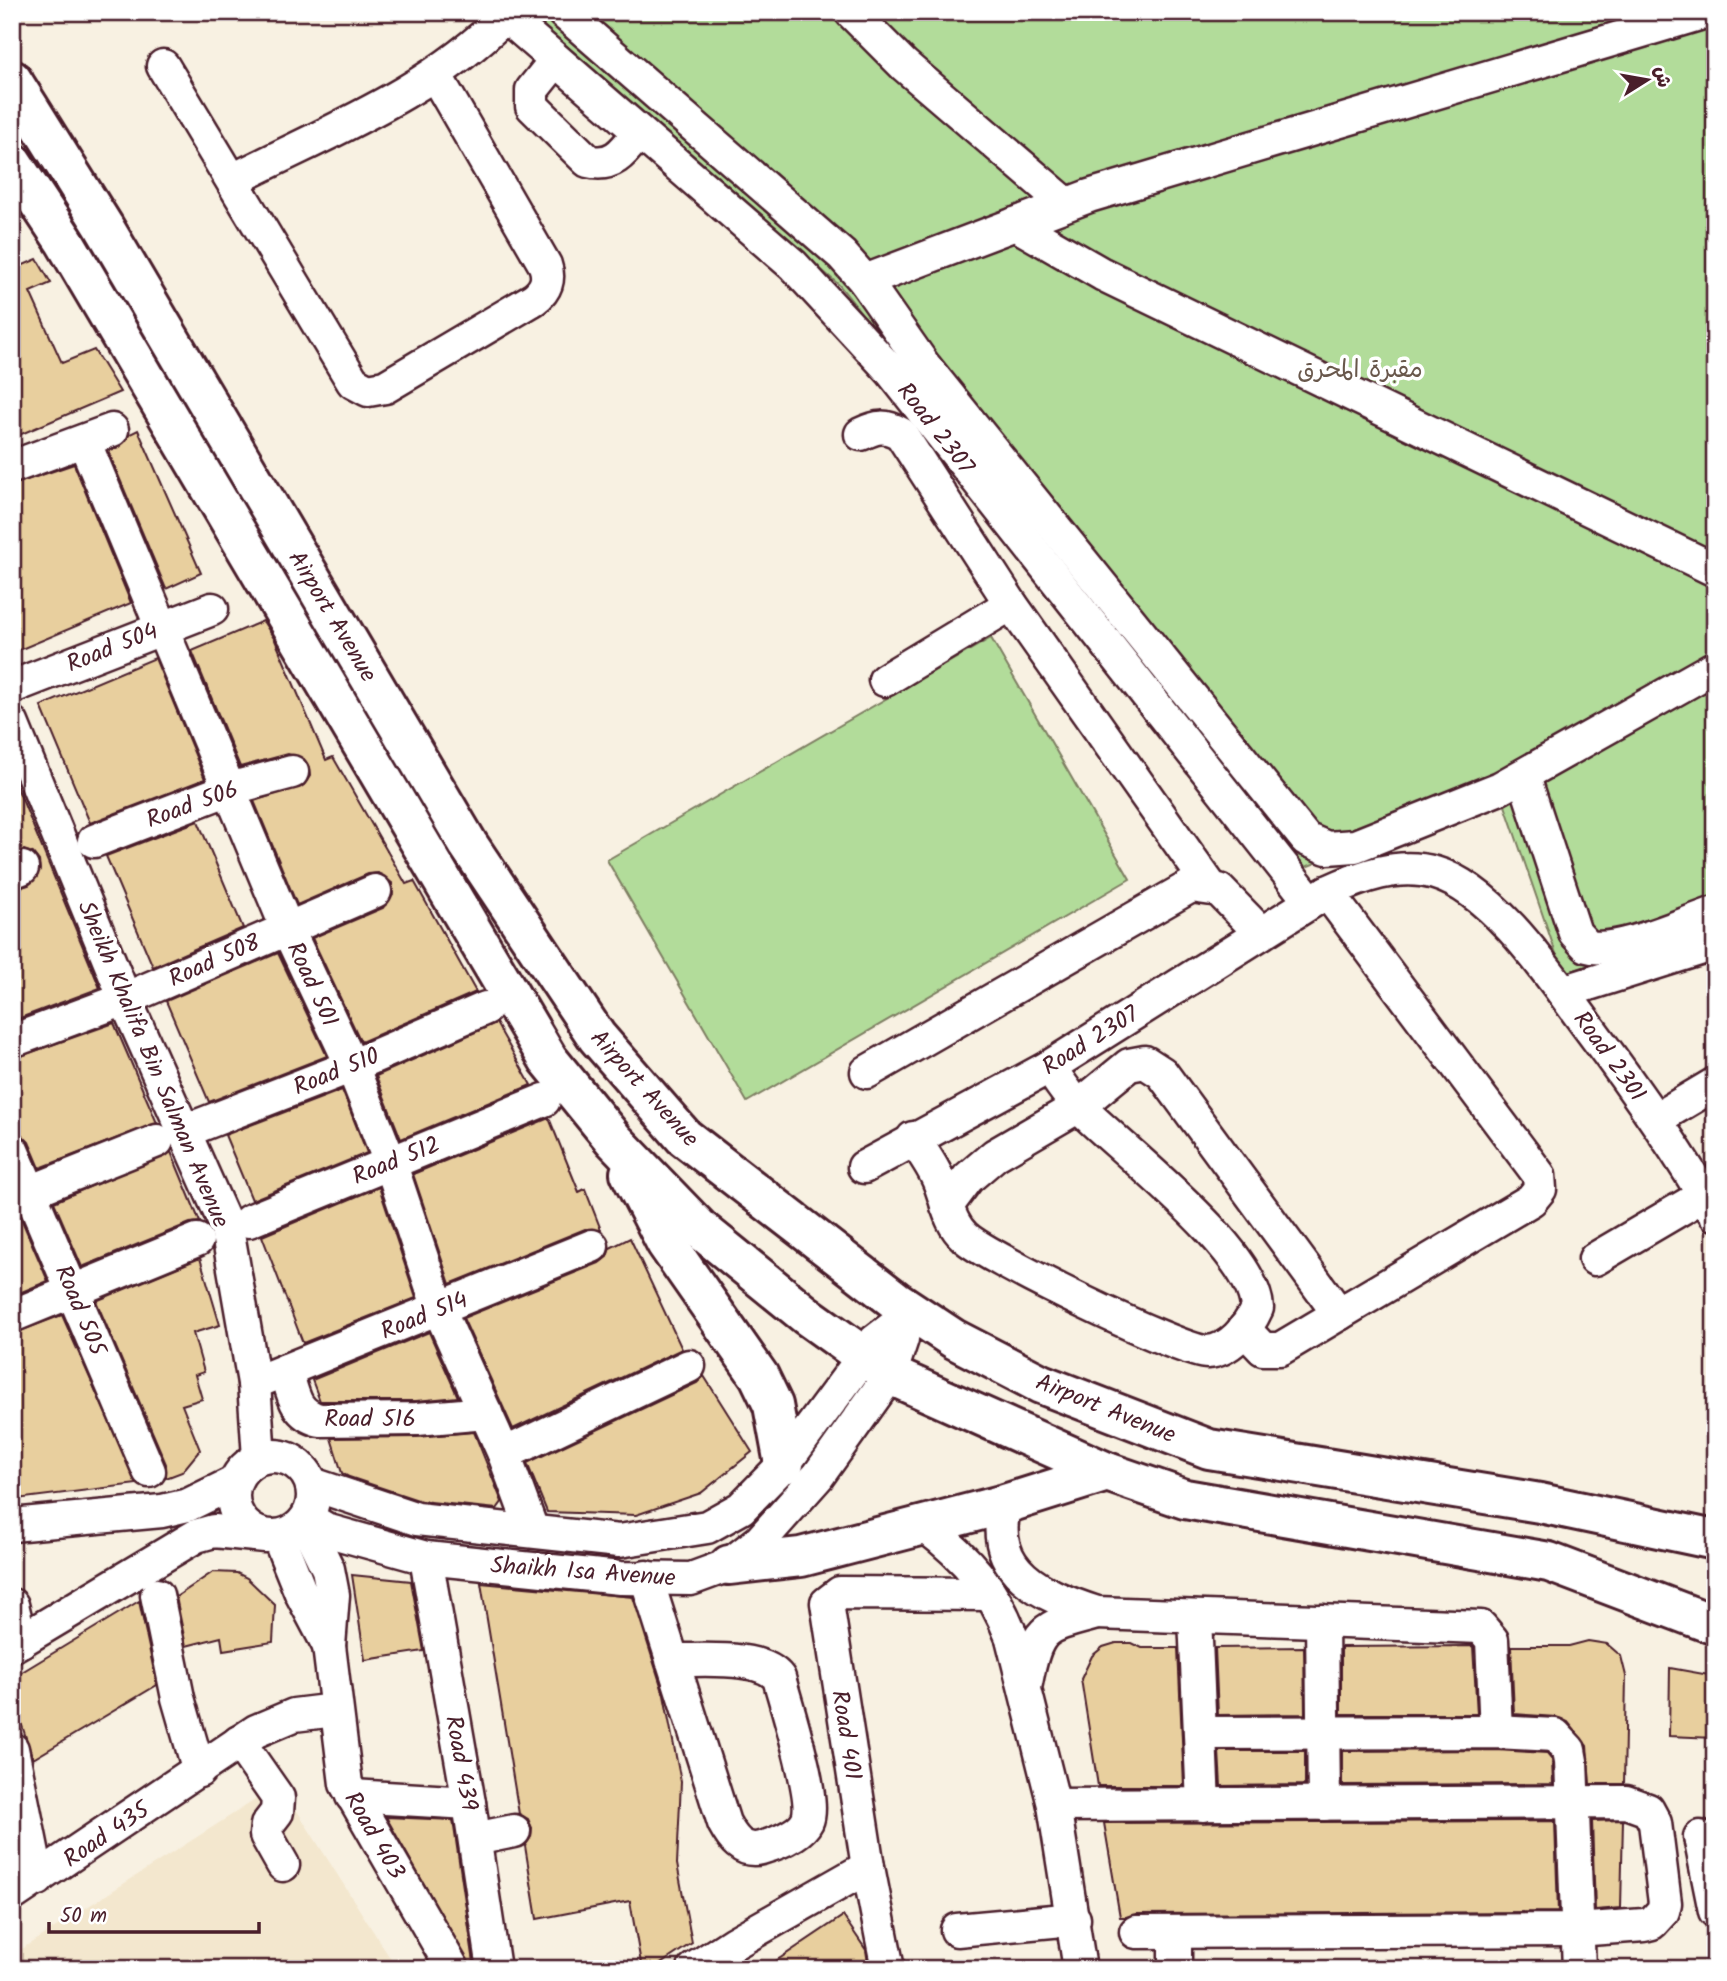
<svg xmlns="http://www.w3.org/2000/svg" width="1727" height="1981" viewBox="0 0 1727 1981" font-family="Kalam,'Playpen Sans Arabic',sans-serif">
<style>
.built{fill:#f3e7ce}
.green{fill:#b2dc9a;stroke:#7e7e62;stroke-width:2}
.building{fill:#e8cf9e;stroke:#4a1f2b;stroke-width:2}
.lines{fill:none;stroke-linecap:round;stroke-linejoin:round}
.minor-casing{stroke:#4a1f2b;stroke-width:37}
.major-casing{stroke:#4a1f2b;stroke-width:44}
.minor{stroke:#fff;stroke-width:32}
.major{stroke:#fff;stroke-width:38}
.labels{text-anchor:middle;stroke-width:7;stroke-linejoin:round;paint-order:stroke}
.park-label{font-size:24px;fill:#69584c;stroke:#fff}
.street-label{font-size:24px;fill:#4a1f2b;stroke:#fff}
</style>
<rect width="100%" height="100%" fill="#f8f1e2"/>
<filter id="ink" filterUnits="userSpaceOnUse"><feTurbulence type="fractalNoise" baseFrequency=".0143" numOctaves="2"/><feDisplacementMap in="SourceGraphic" scale="14" xChannelSelector="R" yChannelSelector="G"/><feConvolveMatrix kernelMatrix="1 2 1 2 8 2 1 2 1" color-interpolation-filters="sRGB"/></filter>
<g filter="url(#ink)">
<polygon class="built" points="280,1784 397,1969 12,1969 12,1955"/>
<g class="green">
<polygon points="524,12 1715,12 1715,921 1563,974 1500,791 1303,868 839,285"/>
<polygon points="991,638 1130,879 747,1102 607,860"/>
</g>
<g class="building">
<polygon points="12,252 19,267 37,259 51,283 30,292 62,363 94,350 120,392 12,438"/>
<polygon points="138,430 201,573 166,589 108,451 119,447 130,434"/>
<polygon points="74,464 131,603 12,653 12,485"/>
<polygon points="263,621 275,640 326,760 333,757 406,884 414,881 476,992 361,1042 312,938 383,908 393,894 392,883 378,873 368,874 297,905 254,801 304,785 310,776 309,767 304,759 288,754 240,767 192,651"/>
<polygon points="155,658 205,779 90,823 41,706"/>
<polygon points="12,775 100,988 12,1021 12,890 29,885 40,870 39,861 33,853 24,850 12,852"/>
<polygon points="198,821 243,928 153,967 106,856"/>
<polygon points="278,953 327,1056 209,1102 166,1001"/>
<polygon points="114,1023 157,1123 40,1168 29,1142 22,1135 12,1132 12,1059"/>
<polygon points="496,1023 531,1085 401,1139 376,1076"/>
<polygon points="342,1090 367,1153 252,1200 225,1135"/>
<polygon points="549,1118 579,1192 585,1189 601,1230 585,1229 450,1284 413,1174"/>
<polygon points="171,1152 200,1222 190,1223 82,1267 54,1202"/>
<polygon points="379,1187 416,1298 303,1343 262,1236"/>
<polygon points="20,1216 48,1281 12,1296 12,1217"/>
<polygon points="630,1238 682,1349 513,1429 463,1318 599,1263 607,1257 610,1248"/>
<polygon points="200,1258 220,1325 193,1333 204,1372 195,1375 202,1399 182,1405 200,1450 182,1472 166,1478 166,1464 96,1301"/>
<polygon points="62,1315 137,1484 17,1499 12,1489 12,1334"/>
<polygon points="429,1332 458,1397 416,1401 320,1401 312,1380"/>
<polygon points="704,1376 752,1452 701,1493 636,1515 547,1512 527,1463 697,1383"/>
<polygon points="474,1432 502,1502 497,1509 421,1501 349,1477 342,1473 331,1438 417,1437"/>
<polygon points="213,1572 237,1573 247,1578 275,1605 273,1642 223,1650 221,1637 186,1646 176,1597"/>
<polygon points="352,1575 411,1581 424,1651 365,1660"/>
<polygon points="481,1583 633,1597 664,1695 681,1782 677,1864 692,1943 653,1969 642,1969 630,1901 537,1919 525,1846 531,1837 532,1828 528,1819 519,1814"/>
<polygon points="139,1601 157,1685 33,1759 12,1695 12,1678"/>
<polygon points="1588,1641 1607,1644 1621,1656 1626,1676 1624,1784 1590,1784 1587,1746 1568,1722 1556,1717 1514,1714 1511,1646 1569,1646"/>
<polygon points="1116,1643 1132,1643 1142,1648 1178,1648 1184,1786 1098,1786 1081,1679 1092,1656 1103,1647"/>
<polygon points="1473,1646 1477,1714 1341,1714 1341,1647"/>
<polygon points="1304,1647 1305,1714 1218,1715 1215,1648"/>
<polygon points="1670,1668 1715,1676 1715,1738 1669,1736"/>
<polygon points="1496,1750 1547,1753 1552,1759 1553,1784 1342,1785 1342,1751"/>
<polygon points="1219,1751 1305,1751 1305,1785 1221,1786"/>
<polygon points="386,1817 453,1820 475,1969 472,1969"/>
<polygon points="1623,1820 1621,1908 1595,1910 1592,1821"/>
<polygon points="1555,1821 1558,1912 1136,1914 1126,1917 1120,1917 1104,1823"/>
<polygon points="843,1916 866,1950 869,1969 764,1969"/>
</g>
<g class="lines">
<g class="minor-casing">
<g id="minor">
<polyline points="501,12 793,265 892,372 1310,901"/>
<polyline points="563,12 842,255 865,281 923,364 1306,839 1327,848 1355,846 1500,788 1715,667"/>
<polyline points="851,12 904,65 1066,204"/>
<path d="M 556,60 L 532,90 L 532,106 L 588,161 C 614,168 625,150 639,132"/>
<path d="M 163,66 L 353,382 L 368,390 L 385,387 L 534,299 C 546,290 550,279 545,265 L 436,76"/>
<path d="M 233,180 C 327,132 431,92 505,16"/>
<polyline points="1015,224 1102,274 1715,570"/>
<polyline points="865,281 1089,196 1706,12"/>
<path d="M 861,434 C 877,426 886,425 901,434 L 1011,604 L 1210,886"/>
<polyline points="84,441 287,928 352,1066 390,1162 439,1309 504,1454 532,1530"/>
<polyline points="12,467 112,430"/>
<polyline points="885,680 1011,604"/>
<polyline points="12,687 212,609"/>
<polyline points="12,723 125,999 227,1228 254,1383 259,1458"/>
<path d="M 1524,777 L 1575,933 L 1587,946 C 1617,955 1684,923 1715,913"/>
<polyline points="94,841 229,789 292,772"/>
<polyline points="12,872 22,868"/>
<polyline points="1563,992 1715,944"/>
<polyline points="12,1041 125,999 375,891"/>
<polyline points="867,1072 1191,886 1219,890 1261,933"/>
<polyline points="1656,1119 1715,1084"/>
<polyline points="185,1131 352,1066 486,1008"/>
<path d="M 913,1138 C 922,1151 932,1165 938,1179 C 947,1199 948,1222 965,1237 C 987,1258 1180,1352 1207,1352 C 1230,1351 1248,1328 1257,1308 C 1254,1249 1120,1149 1078,1106 C 1067,1094 1058,1080 1049,1067"/>
<polyline points="12,1150 149,1471"/>
<path d="M 864,1167 L 1049,1067 L 1327,892 C 1360,877 1398,862 1435,873 C 1495,890 1554,981 1590,1029 C 1635,1089 1677,1149 1715,1214"/>
<polyline points="12,1199 157,1141"/>
<polyline points="947,1206 968,1178 995,1155 1079,1106 1129,1065 1145,1062 1162,1073 1339,1314"/>
<polyline points="249,1221 544,1100"/>
<polyline points="1595,1259 1704,1195"/>
<polyline points="12,1316 197,1240"/>
<polyline points="1244,1329 1263,1349 1280,1349 1531,1200 1540,1189 1539,1175 1327,892"/>
<path d="M 286,1370 C 293,1393 294,1414 320,1420 L 417,1419 L 486,1413"/>
<polyline points="254,1383 592,1246"/>
<polyline points="504,1454 689,1366"/>
<circle cx="273" cy="1496" r="40"/>
<polyline points="312,1484 417,1519 619,1541 707,1527 741,1508 784,1464 875,1341 892,1328 918,1322"/>
<path d="M 1005,1504 C 987,1572 1042,1595 1097,1613 L 1481,1627 L 1492,1640 L 1496,1732"/>
<polyline points="307,1518 329,1531 426,1558 620,1578 691,1579 729,1565 760,1541 818,1476 890,1375 902,1339 902,1324 895,1300"/>
<polyline points="305,1522 328,1569 333,1595 329,1646 346,1784 453,1969"/>
<polyline points="12,1525 162,1511 188,1505 235,1482"/>
<path d="M 925,1526 C 967,1558 993,1587 1012,1638 L 1054,1805 L 1080,1969"/>
<polyline points="278,1536 301,1593 329,1646"/>
<polyline points="426,1558 469,1803 494,1969"/>
<path d="M 646,1577 L 724,1823 C 732,1838 742,1853 761,1848 C 775,1844 800,1835 807,1821 C 817,1801 786,1704 779,1678 C 761,1654 700,1661 672,1660"/>
<polyline points="157,1595 178,1698 199,1771"/>
<polyline points="12,1605 21,1641"/>
<polyline points="1195,1617 1203,1805"/>
<polyline points="1322,1621 1324,1804"/>
<polyline points="12,1646 196,1536 214,1531 265,1536"/>
<path d="M 1026,1683 C 1037,1626 1044,1627 1097,1613"/>
<polyline points="1200,1733 1496,1732 1555,1735 1569,1750 1571,1761 1579,1969"/>
<polyline points="239,1742 278,1798 277,1812 267,1825 266,1835 283,1865"/>
<polyline points="12,1749 38,1879"/>
<polyline points="352,1796 469,1803"/>
<polyline points="1054,1805 1626,1802 1648,1810 1655,1823 1665,1903 1663,1911 1652,1923 1644,1925 1576,1930 1136,1932"/>
<polyline points="1700,1837 1715,1911"/>
<polyline points="475,1839 514,1831"/>
<polyline points="12,1895 256,1731 294,1715 335,1710"/>
<polyline points="957,1930 1074,1919"/>
<polyline points="694,1969 734,1943 868,1867"/>
<polyline points="888,1969 868,1867 827,1603 840,1593 990,1594"/>
<polyline points="1175,1969 1175,1933"/>
</g>
</g>
<g class="major-casing">
<g id="major">
<polyline points="12,80 104,227 468,844 597,1037 684,1137 895,1300 954,1339 1041,1384 1209,1449 1540,1503 1715,1540"/>
<polyline points="12,162 65,242 548,1059 614,1140 700,1229 806,1315 890,1375 1107,1472 1185,1499 1549,1562 1715,1625"/>
<polyline points="630,1173 666,1243 759,1376 773,1405 784,1464"/>
<polyline points="729,1565 801,1557 1005,1504 1107,1472"/>
</g>
</g>
<use href="#minor" class="minor"/>
<use href="#major" class="major"/>
</g>
</g>
<g class="labels">
<g class="park-label">
<text x="1360" y="377">مقبرة المحرق</text>
</g>
<g class="street-label">
<text transform="translate(936 428) rotate(52)" y="8">Road 2307</text>
<text transform="translate(333 616) rotate(59)" y="8">Airport Avenue</text>
<text transform="translate(112 647) rotate(-22)" y="8">Road 504</text>
<text transform="translate(192 804) rotate(-20)" y="8">Road 506</text>
<text transform="translate(214 960) rotate(-24)" y="8">Road 508</text>
<text transform="translate(313 984) rotate(65)" y="8">Road 501</text>
<text transform="translate(1090 1040) rotate(-32)" y="8">Road 2307</text>
<text transform="translate(1610 1056) rotate(54)" y="8">Road 2301</text>
<text transform="translate(154 1064) rotate(67)" y="8">Sheikh Khalifa Bin Salman Avenue</text>
<text transform="translate(336 1071) rotate(-22)" y="8">Road 510</text>
<text transform="translate(645 1088) rotate(48)" y="8">Airport Avenue</text>
<text transform="translate(396 1160) rotate(-22)" y="8">Road 512</text>
<text transform="translate(81 1310) rotate(67)" y="8">Road 505</text>
<text transform="translate(424 1315) rotate(-22)" y="8">Road 514</text>
<text transform="translate(1106 1408) rotate(22)" y="8">Airport Avenue</text>
<text x="370" y="1426">Road 516</text>
<text transform="translate(583 1571) rotate(4)" y="8">Shaikh Isa Avenue</text>
<text transform="translate(847 1735) rotate(81)" y="8">Road 401</text>
<text transform="translate(462 1763) rotate(80)" y="8">Road 439</text>
<text transform="translate(106 1834) rotate(-34)" y="8">Road 435</text>
<text transform="translate(375 1835) rotate(60)" y="8">Road 403</text>
</g>
</g>
<rect width="1727" height="1981" fill="none" stroke="#fff" stroke-width="42"/>
<rect x="21" y="21" width="1685" height="1939" fill="none" stroke="#4a1f2b" stroke-width="2.5" filter="url(#ink)"/>
<g transform="translate(1647 80) rotate(79)" stroke="#ffffff" stroke-width="5" paint-order="stroke">
<path d="M0-5L12 26L0 18L-12 26Z" fill="#4a1f2b"/>
<text y="-10" font-size="19" font-weight="bold" text-anchor="middle" fill="#4a1f2b">ش</text>
</g>
<path d="M49 1922v10h210v-10" fill="none" stroke="#4a1f2b" stroke-width="3.5"/>
<text x="60" y="1922" font-size="21" fill="#4a1f2b" stroke="#ffffff" stroke-width="5" paint-order="stroke">50 m</text>
</svg>
